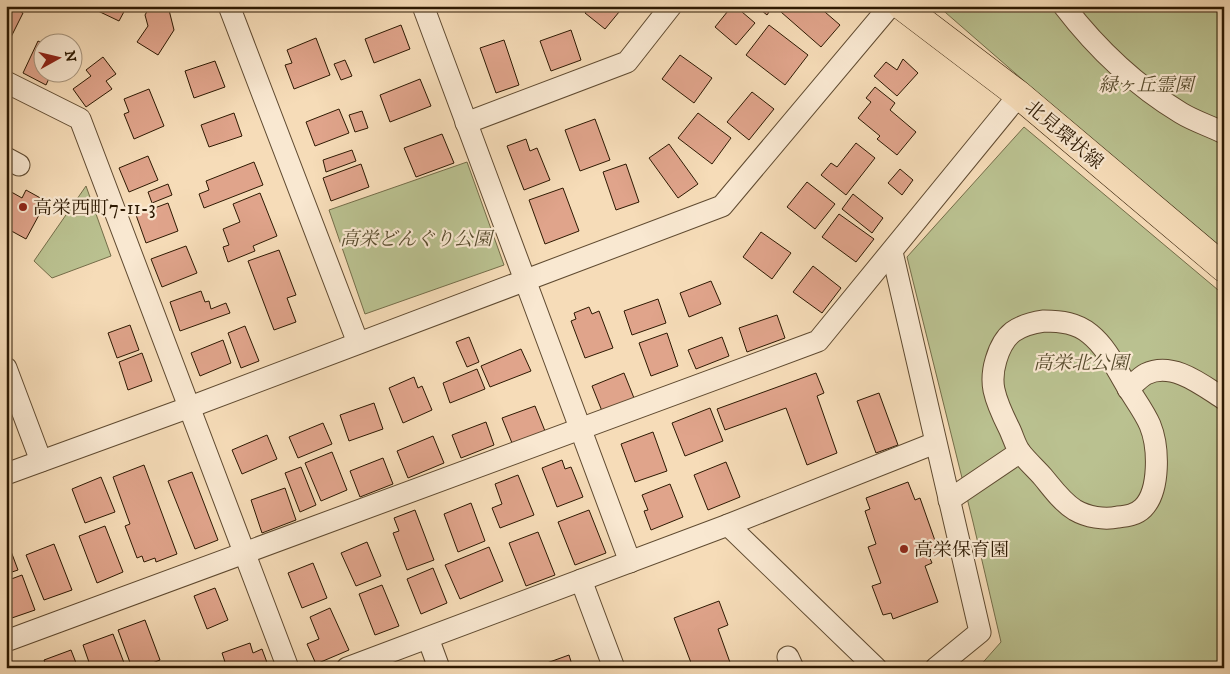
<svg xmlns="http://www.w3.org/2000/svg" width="1230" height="674" viewBox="0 0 1230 674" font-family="'IM FELL DW Pica','Noto Serif JP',serif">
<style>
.green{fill:#bac190;stroke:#746d49}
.building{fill:#e0a48b;stroke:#2d1902}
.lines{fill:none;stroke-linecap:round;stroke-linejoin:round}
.minor-casing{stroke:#5f4a30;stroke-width:23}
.major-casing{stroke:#2d1902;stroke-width:29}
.minor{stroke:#f9e8d1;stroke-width:21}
.major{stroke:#f6dcb8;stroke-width:28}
.poi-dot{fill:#8f2418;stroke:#f9e8d1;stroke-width:2}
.labels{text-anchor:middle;stroke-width:4.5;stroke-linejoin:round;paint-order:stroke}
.park-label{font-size:19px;font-style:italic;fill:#574b2d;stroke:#f9e8d1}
.street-label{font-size:19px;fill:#2d1902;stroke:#f9e8d1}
.poi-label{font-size:19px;fill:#2d1902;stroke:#f9e8d1;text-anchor:start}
</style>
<rect width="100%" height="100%" fill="#f6dcb8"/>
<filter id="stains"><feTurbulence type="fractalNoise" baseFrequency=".004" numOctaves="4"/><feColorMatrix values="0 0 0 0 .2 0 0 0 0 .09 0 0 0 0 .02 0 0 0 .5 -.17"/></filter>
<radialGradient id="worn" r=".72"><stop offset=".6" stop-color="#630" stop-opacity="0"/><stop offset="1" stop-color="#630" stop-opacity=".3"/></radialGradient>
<g class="green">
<polygon points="938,6 1224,6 1224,255"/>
<polygon points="1024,127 1224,295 1224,668 978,668 1001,642 973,522 907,257"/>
<polygon points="467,162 504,265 365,314 329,210"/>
<polygon points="86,186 111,256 52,278 34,261"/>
</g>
<g class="building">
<polygon points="6,6 10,6 23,13 6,47"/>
<polygon points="100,6 127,6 119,21 98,11"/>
<polygon points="150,6 168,6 174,30 158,55 137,42 148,26 145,15"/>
<polygon points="590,6 624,6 605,29 585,13"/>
<polygon points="732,6 735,6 755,23 736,45 715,27"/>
<polygon points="756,6 773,6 767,15"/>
<polygon points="785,6 818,6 840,25 821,47 781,12"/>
<polygon points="401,25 410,49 374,63 365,39"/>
<polygon points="769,25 808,55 785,85 746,55"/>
<polygon points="571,30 581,60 551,71 540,41"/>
<polygon points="316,38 330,75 294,89 285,65 292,63 287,50"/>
<polygon points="504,40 519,85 496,93 480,48"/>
<polygon points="38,41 42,43 42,72 52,72 46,85 23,73"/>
<polygon points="680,55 712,78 694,103 662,79"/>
<polygon points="103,57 116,74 106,81 112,89 86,107 73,89 91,76 86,70"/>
<polygon points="903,59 918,73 897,96 874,76 886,62 897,70"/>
<polygon points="345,60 352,76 341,80 334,64"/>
<polygon points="215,61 225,87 194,98 185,71"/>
<polygon points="420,79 431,106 390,122 380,95"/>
<polygon points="875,87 895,103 890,110 916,132 897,155 877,139 880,136 858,118 871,102 866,98"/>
<polygon points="149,89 164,126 134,139 124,114 129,112 124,99"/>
<polygon points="752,92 774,109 749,140 727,122"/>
<polygon points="339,109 349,133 315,146 306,122"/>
<polygon points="362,111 368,128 355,132 349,115"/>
<polygon points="234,113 242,136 209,147 201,125"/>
<polygon points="698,113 731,138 712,164 678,138"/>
<polygon points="595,119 610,160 580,171 565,130"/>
<polygon points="442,134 454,163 416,177 404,148"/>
<polygon points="526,139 530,151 537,148 550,180 524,190 507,146"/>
<polygon points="856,143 875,158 846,195 821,175 831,163 837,167"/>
<polygon points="669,144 698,184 678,198 649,158"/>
<polygon points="352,150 356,161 326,172 323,160"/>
<polygon points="148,156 158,180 129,192 119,168"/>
<polygon points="254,162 263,185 204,208 199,194 209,190 206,181"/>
<polygon points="361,164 369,187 331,201 323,178"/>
<polygon points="626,164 639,202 616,210 603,172"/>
<polygon points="900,169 913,180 902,195 888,183"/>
<polygon points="807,182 835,204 815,229 787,207"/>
<polygon points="168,184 172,195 152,203 148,192"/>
<polygon points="563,188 579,231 545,244 529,200"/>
<polygon points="6,189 22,198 26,190 44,200 37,214 39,215 26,239 6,228"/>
<polygon points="260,193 277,236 253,246 255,251 228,262 223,247 229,245 223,229 240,222 233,204"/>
<polygon points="853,194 883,218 872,233 842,209"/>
<polygon points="168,203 178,231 146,243 136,215"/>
<polygon points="839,214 874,239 856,262 822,237"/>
<polygon points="761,232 791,253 772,279 743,257"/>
<polygon points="186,246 197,273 162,287 151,259"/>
<polygon points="279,250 296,295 287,298 296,322 274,330 248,261"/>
<polygon points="813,266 841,288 822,313 793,292"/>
<polygon points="711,281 721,304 689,317 680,293"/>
<polygon points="201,291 205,302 209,301 211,309 226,303 230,313 180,331 170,302"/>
<polygon points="658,299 666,323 632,335 624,311"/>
<polygon points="589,307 592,314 599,311 613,348 585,358 571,321 576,319 574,313"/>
<polygon points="777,315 785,338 747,352 739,328"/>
<polygon points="130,325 139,350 117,358 108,333"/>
<polygon points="245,326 259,361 241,368 228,333"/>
<polygon points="667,333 678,366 651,376 639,343"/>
<polygon points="469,337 479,362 467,367 456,342"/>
<polygon points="722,337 729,356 696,369 688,350"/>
<polygon points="223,340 231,363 200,376 191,353"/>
<polygon points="521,349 531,371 490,387 481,366"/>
<polygon points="142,353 152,381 128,390 119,362"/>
<polygon points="477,369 485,389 450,403 443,383"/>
<polygon points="624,373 634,398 602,411 592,386"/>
<polygon points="816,373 824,393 817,396 837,453 807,465 786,408 725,430 717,409"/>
<polygon points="414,377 418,388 422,386 432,410 403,423 389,388"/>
<polygon points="879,393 898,445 876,453 857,401"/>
<polygon points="374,403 383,429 349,441 340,415"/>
<polygon points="535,406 545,431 512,443 502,418"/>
<polygon points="710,408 723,441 685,456 672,423"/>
<polygon points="486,422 494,445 461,458 452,435"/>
<polygon points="323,423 332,444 298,458 289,437"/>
<polygon points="653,432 667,471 635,482 621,444"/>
<polygon points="267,435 277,459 242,474 232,450"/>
<polygon points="433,436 444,463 408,478 397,451"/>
<polygon points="332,452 347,490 321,501 305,463"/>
<polygon points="383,458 393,484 360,497 350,471"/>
<polygon points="562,460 565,469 571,467 583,497 557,507 542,468"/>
<polygon points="726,462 740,497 708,510 694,475"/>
<polygon points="144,465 177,554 156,562 155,558 144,562 142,556 137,558 125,526 130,524 113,477"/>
<polygon points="301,467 316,505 300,512 285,473"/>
<polygon points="192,472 218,540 195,549 168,481"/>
<polygon points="518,475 534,515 500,528 492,508 502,504 495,484"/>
<polygon points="101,477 115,512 85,523 72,489"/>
<polygon points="908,482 915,500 920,498 939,552 929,556 932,563 925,566 938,602 893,619 891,613 883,615 872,586 881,583 868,547 876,544 865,511 870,509 866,498"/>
<polygon points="670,484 683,517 651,530 644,511 648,510 642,495"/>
<polygon points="285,488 296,520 262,533 251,500"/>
<polygon points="471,503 485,541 458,552 444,514"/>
<polygon points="415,510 434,560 407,570 393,533 399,531 394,518"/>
<polygon points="589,510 606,553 575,565 558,522"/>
<polygon points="105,526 123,572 97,583 79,536"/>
<polygon points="538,532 555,575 526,586 509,543"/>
<polygon points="6,538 18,570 6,574"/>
<polygon points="367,542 381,576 356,586 341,553"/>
<polygon points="54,544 72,590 44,600 26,555"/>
<polygon points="489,547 503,581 460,599 445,565"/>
<polygon points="313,563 327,598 302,608 288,573"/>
<polygon points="433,568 447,603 421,614 407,579"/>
<polygon points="22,575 35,610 6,620 6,581"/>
<polygon points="382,585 399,626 375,635 359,594"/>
<polygon points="215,588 228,620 207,629 194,596"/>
<polygon points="719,601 728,625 718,629 732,668 693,668 674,618"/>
<polygon points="330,608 349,650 316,664 307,644 319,639 310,617"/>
<polygon points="145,620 160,660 140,668 132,668 118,630"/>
<polygon points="113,634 126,668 91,668 83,645"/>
<polygon points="250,643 253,653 262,649 269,668 227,668 222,653"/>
<polygon points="71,650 78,668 47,668 44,660"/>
<polygon points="569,655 573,668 533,668"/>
</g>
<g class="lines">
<g class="minor-casing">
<g id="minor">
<polyline points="229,6 358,343"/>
<polyline points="423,6 630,562"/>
<path d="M 1064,6 C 1097,49 1135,85 1181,113 C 1194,121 1210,126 1224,133"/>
<polyline points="6,82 80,119 288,668"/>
<polyline points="466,123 627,62 671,6"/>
<polyline points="6,158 19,165"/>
<polyline points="892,252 980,632 936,668"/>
<path d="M 1044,321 C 1061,321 1077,323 1090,334 C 1106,347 1115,366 1125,383 C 1133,397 1144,411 1150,425 C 1159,447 1160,491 1143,508 C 1136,515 1127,516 1118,517 C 1104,520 1087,517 1075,510 C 1062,502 1053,489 1043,477 C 1036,469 1027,461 1020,452 C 1015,445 1013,436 1009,428 C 1003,416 997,404 994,390 C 992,380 993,370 996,360 C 1004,333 1017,325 1044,321 Z"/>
<polyline points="6,368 41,461"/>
<path d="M 1128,389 C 1133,385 1140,377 1146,374 C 1173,361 1202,385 1224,399"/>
<polyline points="6,474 190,407 722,206 890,6"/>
<polyline points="949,500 1020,452"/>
<polyline points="728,525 935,443"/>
<polyline points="581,580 614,668"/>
<polyline points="428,638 439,668"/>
<polyline points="6,641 818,341 1019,95"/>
<polyline points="788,657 793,668"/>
<polyline points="347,668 728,525 876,668"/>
</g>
</g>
<g class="major-casing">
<polyline id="major" points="902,6 1019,95 1224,268"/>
</g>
<use href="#minor" class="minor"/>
<use href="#major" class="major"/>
</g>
<g class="poi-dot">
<circle cx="23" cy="207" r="5"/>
<circle cx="904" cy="549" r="5"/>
</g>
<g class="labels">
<g class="park-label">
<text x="1146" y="91">緑ヶ丘霊園</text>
<text x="416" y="245">高栄どんぐり公園</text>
<text x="1081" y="369">高栄北公園</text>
</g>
<g class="street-label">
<text transform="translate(1065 134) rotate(40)" y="7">北見環状線</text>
</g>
<g class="poi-label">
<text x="33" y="214">高栄西町7-11-3</text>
<text x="914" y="556">高栄保育園</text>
</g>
</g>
<rect width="1230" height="674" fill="none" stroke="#f6dcb8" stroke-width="25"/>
<rect x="8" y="8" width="1215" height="659" fill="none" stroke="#2d1902" stroke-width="2.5"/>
<rect x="12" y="12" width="1205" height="649" fill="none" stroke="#2d1902"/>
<g transform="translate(58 58) rotate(82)"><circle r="24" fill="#f9e8d1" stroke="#a7957e"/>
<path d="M0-4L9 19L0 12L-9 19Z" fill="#8f2418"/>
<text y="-8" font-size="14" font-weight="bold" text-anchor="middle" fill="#2d1902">N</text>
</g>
<rect width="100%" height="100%" filter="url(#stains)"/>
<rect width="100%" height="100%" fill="url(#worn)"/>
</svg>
